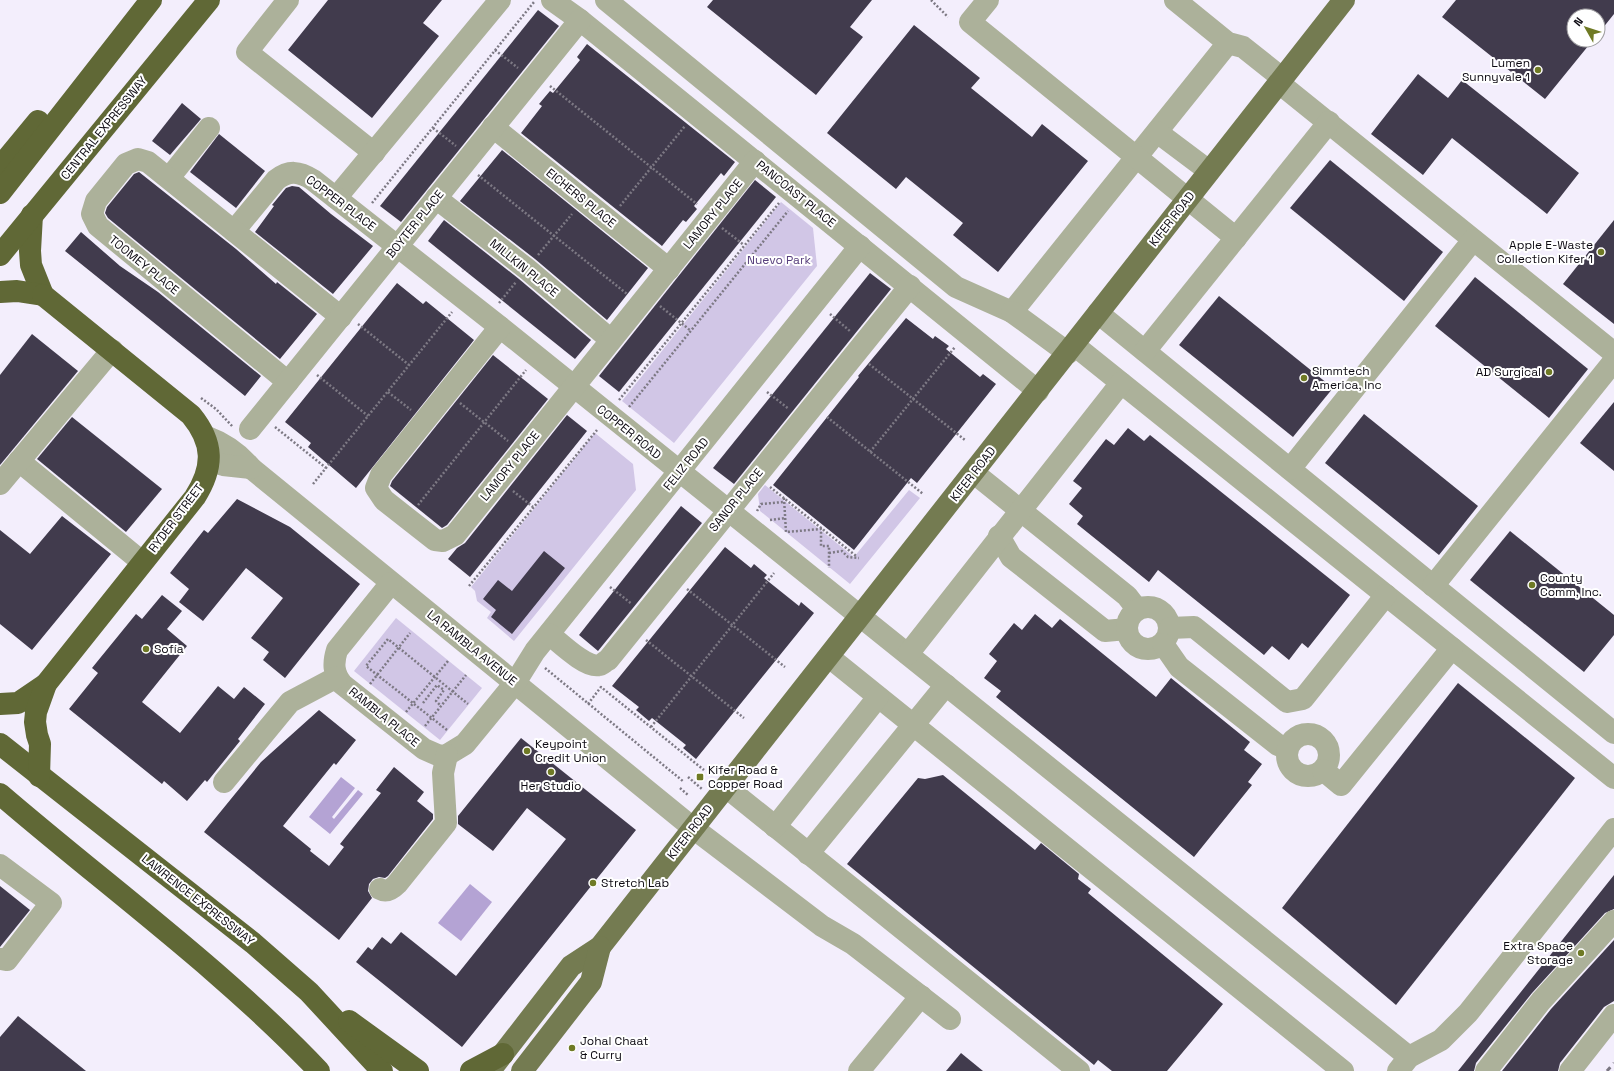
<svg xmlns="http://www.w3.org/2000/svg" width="1614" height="1071" viewBox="0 0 1614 1071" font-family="'Space Grotesk',sans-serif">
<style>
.green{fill:#d1c6e6}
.water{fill:#b4a3d4}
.building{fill:#413b4d}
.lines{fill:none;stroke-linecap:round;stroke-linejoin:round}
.path{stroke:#7d7984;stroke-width:2.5;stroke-dasharray:2 2;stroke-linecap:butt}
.minor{stroke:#acb19a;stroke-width:22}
.major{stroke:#747b51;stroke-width:22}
.highway{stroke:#606836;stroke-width:22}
.rail{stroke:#7a7681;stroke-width:3;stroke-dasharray:5 5;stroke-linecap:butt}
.poi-dot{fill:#6f7a25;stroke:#fff;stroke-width:1.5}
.labels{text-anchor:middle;stroke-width:4;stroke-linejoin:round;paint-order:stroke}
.poi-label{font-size:12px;fill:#0d0a12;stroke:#fff;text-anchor:start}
.street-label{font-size:12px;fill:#0d0a12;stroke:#fff}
.park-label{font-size:12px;fill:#58407d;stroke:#fff}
</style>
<rect width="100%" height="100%" fill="#f3eefc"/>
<g class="green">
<polygon points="781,202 813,228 817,266 674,443 622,401"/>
<polygon points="595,433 633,464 636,490 514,641 487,618 491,612 477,601 475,591 471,587"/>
<polygon points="765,485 854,557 909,490 920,498 850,584 760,511 758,494"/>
<polygon points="396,618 482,688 440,740 354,671"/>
</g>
<g class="water">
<polygon points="341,777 355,788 332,817 334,819 358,790 363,794 330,834 309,817"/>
<polygon points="470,884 492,902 461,941 438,923"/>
</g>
<g class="building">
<polygon points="328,0 442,0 423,23 439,36 372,118 288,50"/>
<polygon points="713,0 872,0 850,27 863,37 816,95 707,7"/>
<polygon points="1456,0 1614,0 1614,14 1598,34 1598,16 1574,16 1574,40 1593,40 1545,99 1442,17"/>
<polygon points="538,10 559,26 401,222 380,206"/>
<polygon points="914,25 980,78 971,88 1032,137 1042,124 1088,161 998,272 953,235 963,223 906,177 896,189 827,133"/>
<polygon points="587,44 735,162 724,176 721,173 694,206 697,209 686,222 683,220 662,246 521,133 542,106 539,104 550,91 553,93 580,60 577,57"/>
<polygon points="1418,74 1448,98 1462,80 1579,173 1547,214 1452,138 1423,175 1371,134"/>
<polygon points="182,103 201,119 170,155 152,141"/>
<polygon points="219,134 265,171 236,208 190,172"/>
<polygon points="502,150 648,268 607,320 535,259 460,201"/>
<polygon points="1330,160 1443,252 1404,301 1290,208"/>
<polygon points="139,172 236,249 276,284 277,282 317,314 280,359 108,218 105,213 107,207 134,174"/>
<polygon points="755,180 776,197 619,392 599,376"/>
<polygon points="292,186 299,187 331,214 373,246 333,294 255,232 274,206 272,205 286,188"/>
<polygon points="444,220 519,279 591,340 575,359 428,241"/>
<polygon points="1614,220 1614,324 1563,284"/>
<polygon points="81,232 120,266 158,292 261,376 245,396 65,251"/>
<polygon points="870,273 891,289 734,484 713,468"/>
<polygon points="1475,277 1588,369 1549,418 1435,326"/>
<polygon points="397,283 423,304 426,301 474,340 356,488 308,447 311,443 285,422"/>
<polygon points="1219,296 1333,388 1293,437 1179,345"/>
<polygon points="906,318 933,339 935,336 949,346 946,349 980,377 983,374 996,384 917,483 911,478 854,550 773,485 859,377 858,376"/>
<polygon points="32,334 78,371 0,465 0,375"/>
<polygon points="493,355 548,399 447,525 442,528 390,486 392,481"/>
<polygon points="1614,402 1614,471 1580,443"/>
<polygon points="1364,414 1478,506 1439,555 1325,463"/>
<polygon points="567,415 587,431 470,577 448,559 457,548 465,543"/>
<polygon points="72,417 162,489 126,532 37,459"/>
<polygon points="1128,428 1144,441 1150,435 1350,595 1308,648 1302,643 1289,660 1272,646 1264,655 1158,570 1149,582 1077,524 1083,516 1069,504 1082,488 1073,481 1106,439 1114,445"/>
<polygon points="237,499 290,527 360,584 285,678 263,660 269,652 251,638 283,598 246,568 203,621 179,602 189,589 170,573 204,530 208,533"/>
<polygon points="681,506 702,523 598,651 579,635"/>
<polygon points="62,516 111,554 32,650 0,624 0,530 30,554"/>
<polygon points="1510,531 1614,615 1614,635 1584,672 1470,580"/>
<polygon points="725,547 751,568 754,564 767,575 764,578 799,606 801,602 814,613 696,759 683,748 686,745 652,718 649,721 636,710 639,707 612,686"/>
<polygon points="544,551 565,568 512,634 491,617 496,610 483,599 498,580 512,591"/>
<polygon points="162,595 182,611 167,629 187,646 142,702 180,733 218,686 234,699 244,687 265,704 238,739 240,741 207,782 205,780 187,801 164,781 162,784 69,709 98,673 92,668 136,614 142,619"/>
<polygon points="1035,614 1052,628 1060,619 1156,697 1171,678 1250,742 1244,750 1262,764 1248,782 1252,785 1194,857 996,697 1001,691 984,678 997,661 989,654 1014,623 1022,630"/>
<polygon points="1458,683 1575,778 1396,1005 1282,908"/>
<polygon points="319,710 356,740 336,765 334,763 283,826 311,849 310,851 329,866 344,847 340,844 381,793 376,790 394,767 424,792 417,801 433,814 433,819 388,876 385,878 379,877 373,879 369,884 368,891 372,898 339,940 204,832 261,762"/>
<polygon points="521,738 636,830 462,1047 356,962 368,947 372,950 382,937 391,944 401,932 456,976 566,839 527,808 493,851 458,824 458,816"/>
<polygon points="943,775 1035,850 1041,843 1079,874 1078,879 1091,889 1088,893 1223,1004 1167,1071 1112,1071 1098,1060 1094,1065 847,864 918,778 925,779"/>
<polygon points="1614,875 1614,909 1605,913 1532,993 1476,1063 1474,1071 1458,1071"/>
<polygon points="0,886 30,910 0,947"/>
<polygon points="1614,940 1614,1001 1604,1007 1560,1063 1558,1071 1502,1071 1551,1009"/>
<polygon points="18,1016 86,1071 0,1071 0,1037"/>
<polygon points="961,1053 983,1071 946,1071"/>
</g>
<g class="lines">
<g class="path">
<polyline points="931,0 948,17"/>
<polyline points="495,50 518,68"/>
<polyline points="550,86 697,204"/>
<polyline points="433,128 456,146"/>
<polyline points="478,175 627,294"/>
<polyline points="372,203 534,2"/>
<polyline points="620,206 685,126"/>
<polyline points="722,228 744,245"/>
<polyline points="538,255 572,214"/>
<polyline points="499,303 516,282"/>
<polyline points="660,306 691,331"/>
<polyline points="830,314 851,332"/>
<polyline points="358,324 409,365"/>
<polyline points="869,364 965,440"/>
<polyline points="317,375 368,416"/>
<polyline points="388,392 411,410"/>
<polyline points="767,392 789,409"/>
<polyline points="201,398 216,409 233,427"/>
<polyline points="619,400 779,203"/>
<polyline points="460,403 508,441"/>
<polyline points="629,407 788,211"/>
<polyline points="827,417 923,494"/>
<polyline points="275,427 326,468"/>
<polyline points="870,452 955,347"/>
<polyline points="313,484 452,312"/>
<polyline points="770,487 856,556"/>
<polyline points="513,491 533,507"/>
<polyline points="784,498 786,532 821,529 821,546 829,546 829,568"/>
<polyline points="418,505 526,370"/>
<polyline points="757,511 761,504 784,502"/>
<polyline points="770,520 785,518"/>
<polyline points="829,553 842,551 848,557 859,558"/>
<polyline points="469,586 597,430"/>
<polyline points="610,587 632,604"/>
<polyline points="687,589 785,667"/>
<polyline points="646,640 744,718"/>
<polyline points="545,668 684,782"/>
<polyline points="370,684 410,633"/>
<polyline points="423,703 437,685 444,690 436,701 441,706"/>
<polyline points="588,704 601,687 704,770"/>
<polyline points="406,712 448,661"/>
<polyline points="425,726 466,675"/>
<polyline points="651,727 774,573"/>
<polyline points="447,730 366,666 388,639 468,704"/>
<polyline points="688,777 702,789"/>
<polyline points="680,788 688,795"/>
</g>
<g class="minor">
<polyline points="288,0 247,52 374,153"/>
<polyline points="552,0 580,20 1038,391"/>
<polyline points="606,0 956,287 1012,312 1228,43"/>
<polyline points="988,0 970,22 1236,238"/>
<polyline points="1175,0 1228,43 1243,47 1282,78"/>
<polyline points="1279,83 1614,353"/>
<polyline points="493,127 669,269"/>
<polyline points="1157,132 1209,171"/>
<polyline points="169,178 209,128"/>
<polyline points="336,198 500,0"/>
<polyline points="436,198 527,269 611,340"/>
<path d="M 234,231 L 276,180 C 289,170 299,171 313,180 L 500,327 L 1409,1057"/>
<polyline points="1012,312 1068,353"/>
<polyline points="1098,313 1614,733"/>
<polyline points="500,327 381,475 376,488 384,500 435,540 443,541 455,535 755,161"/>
<polyline points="1074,345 1614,778"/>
<polyline points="1145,351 1329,122"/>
<polyline points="288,382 98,226 92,214 96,201 126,164 138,159 148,162 341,317"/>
<polyline points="250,429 580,20"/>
<path d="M 205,436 C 224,443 238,452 251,468 L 693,828 L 822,926 L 853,944 L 950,1019"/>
<polyline points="209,460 223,465 251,468"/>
<polyline points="19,461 142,562"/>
<polyline points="1290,469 1473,240"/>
<polyline points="974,473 1127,596 1137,609"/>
<polyline points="0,484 112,350"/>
<polyline points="999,536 1011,557 1105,631 1127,629"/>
<path d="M 391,583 L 337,650 C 333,663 333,673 342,684 L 424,749 L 440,756 L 447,755 L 465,744 L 515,683 L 535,651 L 860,246"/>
<polyline points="1433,586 1614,361"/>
<circle cx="1148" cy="628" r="21"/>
<polyline points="1170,628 1194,627 1287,702 1303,699 1386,595"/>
<path d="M 549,634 C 559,642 587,669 599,665 C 602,665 605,661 608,660 L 910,286"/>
<polyline points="1163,644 1179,667 1278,745 1287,749"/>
<polyline points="908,654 1121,383"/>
<polyline points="829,657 1343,1071"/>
<circle cx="1308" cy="755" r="21"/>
<polyline points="1323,770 1341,785 1452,648"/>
<polyline points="224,782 290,702 337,677"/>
<polyline points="726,787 1079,1071"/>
<polyline points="775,827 878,697"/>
<polyline points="808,854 946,685"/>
<polyline points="0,865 51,903 7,960 0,959"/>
<path d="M 380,889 C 387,893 392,889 397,884 L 446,823 L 443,773 L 447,755"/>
<polyline points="859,1071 921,996"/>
<polyline points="1398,1071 1409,1057 1441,1040 1468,1013 1614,829"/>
<polyline points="1486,1071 1541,1001 1614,921"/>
<polyline points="1570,1071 1614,1015"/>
</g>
<g class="major">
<polyline points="492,1068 571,966 600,947 1344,0"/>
<polyline points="522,1071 591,982 600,947"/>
</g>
<g class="highway">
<polyline points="0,167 38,121"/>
<polyline points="0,193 151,0"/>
<polyline points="32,215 30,251 31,265 43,295"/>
<polyline points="0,255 209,0"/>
<polyline points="0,292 17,291 43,295"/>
<polyline points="0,704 18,703 46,684"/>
<polyline points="0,744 253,943 309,992 382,1071"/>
<path d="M 39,776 L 40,744 L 37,735 L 35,722 L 36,712 L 46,684 L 195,497 C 214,467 214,443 191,415 L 43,295"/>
<path d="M 0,794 C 107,886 222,969 319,1071"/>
<polyline points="349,1021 418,1071"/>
<polyline points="471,1071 503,1054"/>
</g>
<polyline class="rail" points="1607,1071 1614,1063"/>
</g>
<g class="poi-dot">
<circle cx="1538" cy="70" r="4"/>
<circle cx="1601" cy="252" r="4"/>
<circle cx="1549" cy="372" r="4"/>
<circle cx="1304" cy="378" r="4"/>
<circle cx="1532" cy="585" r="4"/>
<circle cx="146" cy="649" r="4"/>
<circle cx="527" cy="751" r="4"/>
<circle cx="551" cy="772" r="4"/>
<rect x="696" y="773" width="8" height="8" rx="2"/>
<circle cx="593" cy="883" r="4"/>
<circle cx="1581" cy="953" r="4"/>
<circle cx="572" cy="1048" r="4"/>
</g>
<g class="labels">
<g class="poi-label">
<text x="1530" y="67" text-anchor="end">Lumen<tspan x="1530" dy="14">Sunnyvale 1</tspan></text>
<text x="1593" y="249" text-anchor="end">Apple E-Waste<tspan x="1593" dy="14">Collection Kifer 1</tspan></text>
<text x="1312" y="375">Simmtech<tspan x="1312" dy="14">America, Inc</tspan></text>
<text x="1541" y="376" text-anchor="end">AD Surgical</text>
<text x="1540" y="582">County<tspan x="1540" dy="14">Comm, Inc.</tspan></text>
<text x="154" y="653">Sofía</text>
<text x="535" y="748">Keypoint<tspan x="535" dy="14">Credit Union</tspan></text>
<text x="708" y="774">Kifer Road &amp;<tspan x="708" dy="14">Copper Road</tspan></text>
<text x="551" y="790" text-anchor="middle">Her Studio</text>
<text x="601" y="887">Stretch Lab</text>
<text x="1573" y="950" text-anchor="end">Extra Space<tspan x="1573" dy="14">Storage</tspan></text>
<text x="580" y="1045">Johal Chaat<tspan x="580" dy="14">&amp; Curry</tspan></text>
</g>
<g class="street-label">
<text transform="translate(104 128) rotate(-51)" y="4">CENTRAL EXPRESSWAY</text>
<text transform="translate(796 194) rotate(39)" y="4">PANCOAST PLACE</text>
<text transform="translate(581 198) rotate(39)" y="4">EICHERS PLACE</text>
<text transform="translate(341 203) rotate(37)" y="4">COPPER PLACE</text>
<text transform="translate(713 214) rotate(-51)" y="4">LAMORY PLACE</text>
<text transform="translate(1172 219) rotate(-52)" y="4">KIFER ROAD</text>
<text transform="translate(415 224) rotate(-51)" y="4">BOYTER PLACE</text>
<text transform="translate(144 265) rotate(39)" y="4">TOOMEY PLACE</text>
<text transform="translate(524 268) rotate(39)" y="4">MILLKIN PLACE</text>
<text transform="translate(629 432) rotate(39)" y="4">COPPER ROAD</text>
<text transform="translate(686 464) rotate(-51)" y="4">FELIZ ROAD</text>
<text transform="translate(510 466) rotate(-51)" y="4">LAMORY PLACE</text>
<text transform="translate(973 474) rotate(-52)" y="4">KIFER ROAD</text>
<text transform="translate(736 500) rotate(-51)" y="4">SANOR PLACE</text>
<text transform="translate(176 518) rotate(-53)" y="4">RYDER STREET</text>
<text transform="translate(472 648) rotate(39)" y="4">LA RAMBLA AVENUE</text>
<text transform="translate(384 717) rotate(39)" y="4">RAMBLA PLACE</text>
<text transform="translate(690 832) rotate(-52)" y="4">KIFER ROAD</text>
<text transform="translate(198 900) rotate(38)" y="4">LAWRENCE EXPRESSWAY</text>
</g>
<g class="park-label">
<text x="779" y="264">Nuevo Park</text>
</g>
</g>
<g transform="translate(1586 28) rotate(309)"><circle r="19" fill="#ffffff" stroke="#9e9da0"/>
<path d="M0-3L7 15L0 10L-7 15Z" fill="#6f7a25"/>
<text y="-6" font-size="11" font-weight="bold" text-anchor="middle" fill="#0d0a12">N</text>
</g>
</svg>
